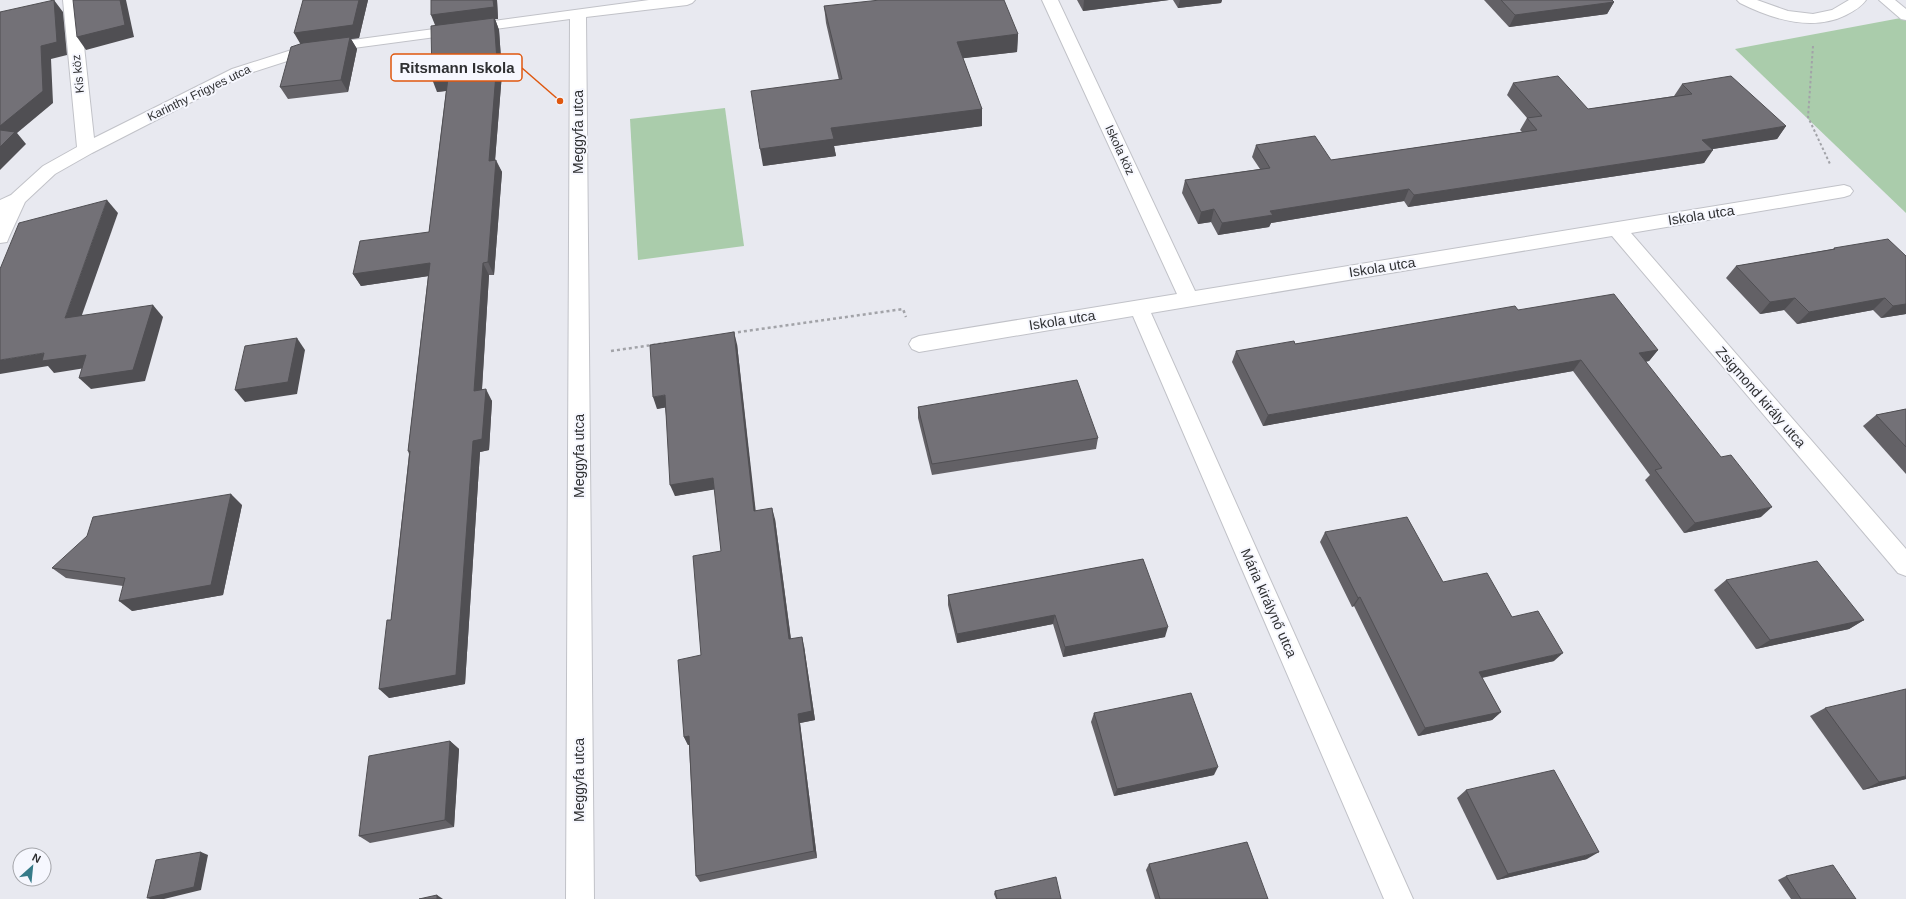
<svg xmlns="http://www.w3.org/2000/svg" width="1906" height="899" viewBox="0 0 1906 899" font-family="Arial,sans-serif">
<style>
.green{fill:#aaccab}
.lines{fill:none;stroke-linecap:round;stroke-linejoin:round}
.service-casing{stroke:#c1c2c8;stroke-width:2}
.minor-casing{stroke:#c1c2c8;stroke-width:2}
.path-far1{stroke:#a2a3a8;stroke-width:2;stroke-dasharray:2.5 2.5;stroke-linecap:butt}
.path{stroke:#a2a3a8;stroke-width:2.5;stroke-dasharray:3 3;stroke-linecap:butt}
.service{fill:#fff;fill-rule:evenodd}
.minor{fill:#fff;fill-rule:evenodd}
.wall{fill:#636166}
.shaded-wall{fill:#504f53}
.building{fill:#737177;stroke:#504f53}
.labels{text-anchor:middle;stroke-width:4;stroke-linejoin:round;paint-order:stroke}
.far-street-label{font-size:12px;fill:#2f3032;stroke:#f6f7fe}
.street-label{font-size:14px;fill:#2f3032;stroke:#f6f7fe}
.leader{fill:none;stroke:#df570e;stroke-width:1.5}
.callout-dot{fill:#df570e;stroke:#f6f7fe;stroke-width:1.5}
.callout{fill:#f6f7fe;stroke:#df570e;stroke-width:1.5}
.callout-label{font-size:15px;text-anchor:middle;font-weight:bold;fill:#2f3032}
</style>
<rect width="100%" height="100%" fill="#e8e9f0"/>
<g class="green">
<polygon points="1906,17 1906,213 1735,49"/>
<polygon points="725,108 744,246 638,260 630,119"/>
</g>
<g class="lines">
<g class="service-casing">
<polygon id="service" points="1879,0 1895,0 1906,9 1906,20 1901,19"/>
</g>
<g class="minor-casing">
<g id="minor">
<polygon points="63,0 79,0 94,138 232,69 301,47 649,0 695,0 692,3 687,5 586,17 594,899 566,899 570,19 309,54 244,75 92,153 55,174 25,202 9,237 7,242 0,243 0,200 11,195 43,166 77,147"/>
<polygon points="1042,0 1058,0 1195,291 1844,185 1850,187 1853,191 1850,195 1844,197 1631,233 1906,549 1906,576 1898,573 1612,236 1151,313 1413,899 1384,899 1133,316 919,352 912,349 909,344 912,339 919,336 1177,294"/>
<path d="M 1737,0 L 1757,0 L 1788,11 L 1813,14 L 1832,10 L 1849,0 L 1866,0 C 1861,7 1854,11 1846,15 C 1812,32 1772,19 1740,3 Z"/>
</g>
</g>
<polyline class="path-far1" points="1813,46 1808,117 1830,164"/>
<g class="path">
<polyline points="732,333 903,309 906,317"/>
<polyline points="611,351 666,343"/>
</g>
<use href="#service" class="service"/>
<use href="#minor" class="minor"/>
</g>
<g class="wall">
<polygon points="303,0 368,0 359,38 351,39 357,49 348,92 288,99 280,87 300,44"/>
<polygon points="431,0 497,0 498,19 495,19 499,30 502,73 495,160 502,172 494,275 489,275 482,390 492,401 489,450 480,452 465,684 389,698 391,620 409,454 408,451 428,276 361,286 353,274 429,232 446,91 437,92 436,26"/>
<polygon points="1077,0 1169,0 1083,11"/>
<polygon points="1173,0 1222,0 1221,3 1178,8"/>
<polygon points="1484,0 1612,0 1614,2 1607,14 1509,27"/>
<polygon points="824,6 1018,34 1017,52 963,58 982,109 982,126 834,146 836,156 763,166 839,80 826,23"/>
<polygon points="1513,83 1588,109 1674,96 1682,84 1786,126 1777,139 1712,149 1704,163 1408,207 1404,201 1271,223 1269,227 1218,235 1211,222 1198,224 1182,193 1185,180 1260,169 1252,157 1256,145 1331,160 1522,132 1520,130 1527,118 1507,95"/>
<polygon points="1834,248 1906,256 1906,314 1881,318 1873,310 1797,324 1784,310 1760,314 1726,278 1736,266 1833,249"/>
<polygon points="1518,310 1658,350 1649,361 1645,362 1761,517 1684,533 1645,480 1650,475 1573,371 1263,426 1232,362 1236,351 1295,344"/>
<polygon points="737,344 755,511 775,519 791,639 804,646 815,720 800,723 817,858 700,882 696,876 689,745 688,745 684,737 701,655 721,551 715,489 675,496 665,407 657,409"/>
<polygon points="918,407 1098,438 1096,449 932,475 918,418"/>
<polygon points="1906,409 1906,474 1863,426 1876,415"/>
<polygon points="242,505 223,595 132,611 123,586 66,578 52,568"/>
<polygon points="1325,532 1443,582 1512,617 1554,661 1482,678 1501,712 1492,720 1418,736 1354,606 1352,607 1320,542"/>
<polygon points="1143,559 1165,637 1063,657 1053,624 957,643 948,605 948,595"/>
<polygon points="1726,580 1864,620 1849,629 1756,649 1714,590"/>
<polygon points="1825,708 1906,779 1863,790 1810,716"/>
<polygon points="1094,713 1214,775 1114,796 1091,722"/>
<polygon points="450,741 459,749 454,827 370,843 359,836"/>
<polygon points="1466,790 1587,859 1497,880 1457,798"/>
<polygon points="1149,864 1268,899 1155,899 1146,870"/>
<polygon points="1786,876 1856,899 1791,899 1778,880"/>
<polygon points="995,891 1061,899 996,899 994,894"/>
</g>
<g class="shaded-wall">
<polygon points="54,0 63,12 67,55 51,59 53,103 17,133 26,144 0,170 0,126 41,46"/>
<polygon points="120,0 126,0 134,37 86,50 77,37"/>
<polygon points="359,0 368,0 359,38 351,39 357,49 348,92 341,80 301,45 294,33"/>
<polygon points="493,0 497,0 498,19 495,19 499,30 502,73 494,173 431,15"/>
<polygon points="1084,0 1169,0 1083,11"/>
<polygon points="1180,0 1222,0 1221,3 1178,8"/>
<polygon points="1614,2 1607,14 1509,27 1515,15"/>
<polygon points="1018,34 1017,52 957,59 957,42"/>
<polygon points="448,78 453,90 437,92 432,79"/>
<polygon points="982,109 982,126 834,146 836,156 763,166 760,149 831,128"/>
<polygon points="1786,126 1777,139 1694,152 1702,140"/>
<polygon points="1713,150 1704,163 1408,207 1414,195"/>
<polygon points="496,160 502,172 494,275 488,262"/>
<polygon points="1409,189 1404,201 1271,223 1269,227 1218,235 1222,223 1270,211"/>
<polygon points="107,200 118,213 77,329 65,318"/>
<polygon points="1214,209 1211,222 1198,224 1201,212"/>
<polygon points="430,263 436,275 361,286 353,274"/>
<polygon points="483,263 489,275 481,403 474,391"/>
<polygon points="1795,298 1784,310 1760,314 1770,302"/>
<polygon points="1885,298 1873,310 1797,324 1809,312"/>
<polygon points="1906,304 1906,314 1881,318 1893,306"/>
<polygon points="153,305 163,317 145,381 91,389 79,378"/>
<polygon points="734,332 737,344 757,522 754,511"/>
<polygon points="297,338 305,350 297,394 245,402 235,390"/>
<polygon points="1658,350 1649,361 1630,364 1639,353"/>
<polygon points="44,353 86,355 98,366 54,373 48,366 0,374 0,360"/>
<polygon points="1581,360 1573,371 1263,426 1268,415"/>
<polygon points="486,389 492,401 489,450 480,452 465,684 389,698 379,689 473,441"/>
<polygon points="665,395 669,407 657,409 653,397"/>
<polygon points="713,478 717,489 675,496 670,485"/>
<polygon points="231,494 242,505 223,595 132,611 119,601"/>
<polygon points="1772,507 1761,517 1684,533 1695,523"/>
<polygon points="772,508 775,519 792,648 789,639"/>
<polygon points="1360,597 1354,606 1352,607 1358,598"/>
<polygon points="1055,615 1053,624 957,643 957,634"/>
<polygon points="1864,620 1849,629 1756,649 1770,640"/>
<polygon points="1168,627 1165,637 1063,657 1065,647"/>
<polygon points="802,637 804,646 815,720 800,723 817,858 814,851 798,714"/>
<polygon points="1563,653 1554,661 1471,680 1479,672"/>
<polygon points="1501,712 1492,720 1418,736 1425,728"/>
<polygon points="689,736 693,744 688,745 684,737"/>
<polygon points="450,741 459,749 454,827 445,820"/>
<polygon points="1218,767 1214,775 1114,796 1117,789"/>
<polygon points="1906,776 1906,779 1863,790 1879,782"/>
<polygon points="201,852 208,855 201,890 164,899 150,899 147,898"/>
<polygon points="1599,852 1587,859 1497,880 1508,874"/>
<polygon points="437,895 443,899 437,899"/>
</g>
<g class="building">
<polygon points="54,0 57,42 41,46 43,91 0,126 0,12"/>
<polygon points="73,0 120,0 125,25 77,37"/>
<polygon points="303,0 359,0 353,25 294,33"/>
<polygon points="431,0 493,0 494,7 431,15"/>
<polygon points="880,0 1004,0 1018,34 957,42 982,109 831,128 834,139 760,149 751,91 842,79 824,6"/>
<polygon points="1501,0 1612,0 1614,2 1515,15"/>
<polygon points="494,18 497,61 489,161 496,160 488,262 483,263 474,391 486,389 482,439 473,441 456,675 379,689 387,620 391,620 410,451 408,451 430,263 353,274 360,241 429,232 448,78 432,79 431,26"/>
<polygon points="350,37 341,80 280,87 291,47 303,43"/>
<polygon points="1558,76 1588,109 1692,94 1682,84 1731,76 1786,126 1702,140 1713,150 1414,195 1409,189 1270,211 1273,215 1222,223 1214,209 1201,212 1185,180 1270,168 1256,145 1315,136 1331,160 1537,130 1527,118 1542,116 1513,83"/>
<polygon points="0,130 15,132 0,147"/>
<polygon points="107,200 65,318 153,305 133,370 79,378 86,355 42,361 44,353 0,360 0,269 19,223"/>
<polygon points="1888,239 1906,256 1906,304 1893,306 1885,298 1809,312 1795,298 1770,302 1736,266 1835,249 1834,248"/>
<polygon points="1614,294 1658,350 1639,353 1721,457 1731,455 1772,507 1695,523 1655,470 1662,468 1581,360 1268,415 1236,351 1294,341 1295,344 1515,306 1518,310"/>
<polygon points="734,332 754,511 772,508 789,639 802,637 812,711 798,714 814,851 696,876 689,736 684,737 678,660 701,655 693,556 721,551 713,478 670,485 665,395 653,397 650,345"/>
<polygon points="297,338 288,382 235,390 245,346"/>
<polygon points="1077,380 1098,438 932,464 918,407"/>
<polygon points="1906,409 1906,447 1876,415"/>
<polygon points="231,494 211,585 119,601 125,578 52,568 87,536 93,517"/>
<polygon points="1407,517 1443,582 1487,573 1512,617 1538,611 1563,653 1479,672 1501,712 1425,728 1360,597 1358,598 1325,532"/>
<polygon points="1143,559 1168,627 1065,647 1055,615 957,634 948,595"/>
<polygon points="1817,561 1864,620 1770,640 1726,580"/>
<polygon points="1906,689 1906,776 1879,782 1825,708"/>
<polygon points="1191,693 1218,767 1117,789 1094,713"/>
<polygon points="450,741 445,820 359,836 369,756"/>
<polygon points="1554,770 1599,852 1508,874 1466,790"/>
<polygon points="1247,842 1268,899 1160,899 1149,864"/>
<polygon points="201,852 194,887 147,898 156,860"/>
<polygon points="1833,865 1856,899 1801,899 1786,876"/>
<polygon points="1056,877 1061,899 997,899 995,891"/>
<polygon points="437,895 437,899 419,899"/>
</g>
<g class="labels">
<g class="far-street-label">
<text transform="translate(78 74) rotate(-96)" y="4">Kis köz</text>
<text transform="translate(199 93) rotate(-26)" y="4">Karinthy Frigyes utca</text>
<text transform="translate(1120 150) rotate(65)" y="4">Iskola köz</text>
</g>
<g class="street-label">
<text transform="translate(578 132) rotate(-90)" y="5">Meggyfa utca</text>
<text transform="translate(1701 215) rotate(-9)" y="5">Iskola utca</text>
<text transform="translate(1382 267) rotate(-9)" y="5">Iskola utca</text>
<text transform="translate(1062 320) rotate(-9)" y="5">Iskola utca</text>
<text transform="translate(1761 397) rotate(49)" y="5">Zsigmond király utca</text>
<text transform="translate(579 456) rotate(-90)" y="5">Meggyfa utca</text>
<text transform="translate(1269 603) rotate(66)" y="5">Mária királynő utca</text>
<text transform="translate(579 780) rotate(-90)" y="5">Meggyfa utca</text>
</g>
</g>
<path class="leader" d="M560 101L522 68"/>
<circle class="callout-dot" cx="560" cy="101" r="4"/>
<rect class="callout" x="391" y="54" width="131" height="27" rx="4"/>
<g class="callout-label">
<text x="457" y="73">Ritsmann Iskola</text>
</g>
<g transform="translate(32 867) rotate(27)"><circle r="19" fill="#f6f7fe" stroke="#a6a7ac"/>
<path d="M0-3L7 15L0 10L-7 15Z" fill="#367b89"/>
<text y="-6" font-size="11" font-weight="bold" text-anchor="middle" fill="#2f3032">N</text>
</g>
</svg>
